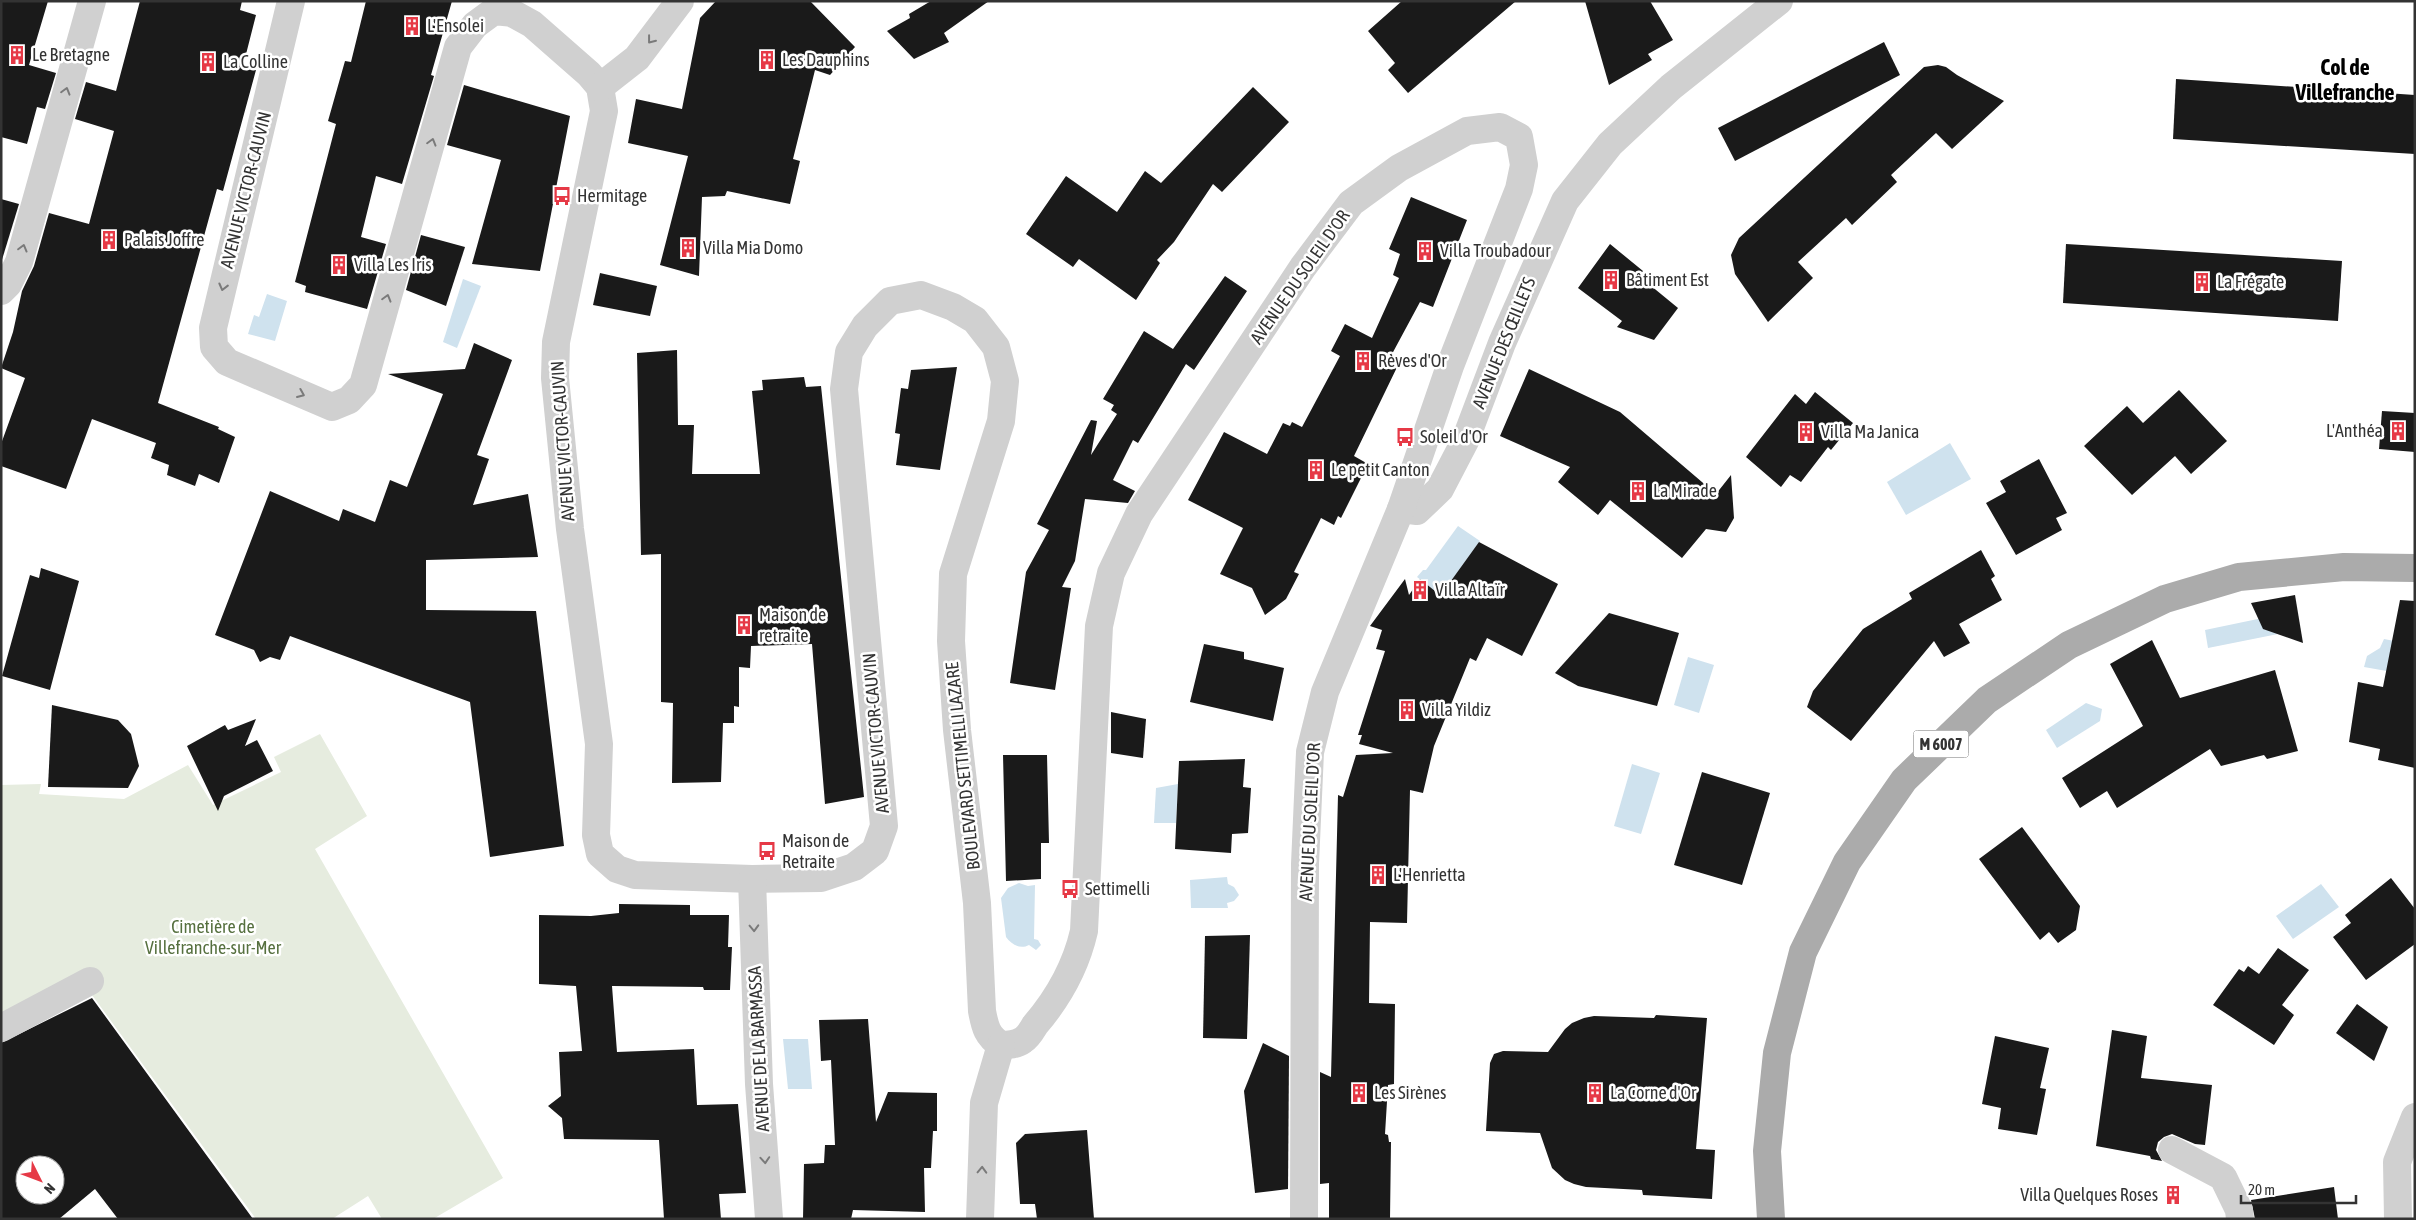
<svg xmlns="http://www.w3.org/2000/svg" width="2416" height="1220" viewBox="0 0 2416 1220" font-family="'Asap Condensed',sans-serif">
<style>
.green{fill:#e6ecdf}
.water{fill:#cfe2ee}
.building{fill:#1a1a1a;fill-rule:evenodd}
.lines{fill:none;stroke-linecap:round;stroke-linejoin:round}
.minor{stroke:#d0d0d0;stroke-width:28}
.major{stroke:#ababab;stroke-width:28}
.oneway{stroke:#7a7a7a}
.labels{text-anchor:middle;stroke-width:5;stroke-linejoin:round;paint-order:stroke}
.shield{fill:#fff;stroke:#707070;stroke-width:1}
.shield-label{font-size:16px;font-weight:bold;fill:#333}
.poi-label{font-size:18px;fill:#333;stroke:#fff;text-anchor:start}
.street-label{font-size:18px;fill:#333;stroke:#fff}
.park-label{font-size:18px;fill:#56703f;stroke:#fff}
.district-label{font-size:22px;font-weight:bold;fill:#000;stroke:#fff}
</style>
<rect width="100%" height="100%" fill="#fff"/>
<polygon class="green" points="320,734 367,816 315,849 503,1178 433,1219 382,1219 368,1196 332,1219 256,1219 92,995 1,1042 1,785 41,784 39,794 124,799 188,765 213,805 281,772 274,757"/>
<g class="water">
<polygon points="463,279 481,286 457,348 443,342"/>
<polygon points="267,294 287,301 275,341 248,334 254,315 259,317"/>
<polygon points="1950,443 1971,479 1906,515 1887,482"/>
<polygon points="1458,526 1480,541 1443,592 1435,591 1417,577 1423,570 1426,570"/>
<polygon points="2277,615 2278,634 2208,648 2205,630"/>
<polygon points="2384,639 2415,645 2415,676 2364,667 2367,656 2380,648"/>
<polygon points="1688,657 1714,665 1699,713 1674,705"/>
<polygon points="2086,703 2102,709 2100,721 2057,748 2046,730"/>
<polygon points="1632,764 1660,773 1641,834 1614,826"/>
<polygon points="1178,784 1176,823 1154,823 1156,788"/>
<polygon points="1227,877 1228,884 1234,887 1239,895 1234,901 1227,903 1228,908 1191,908 1190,880"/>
<path d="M 1019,883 L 1028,886 L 1035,885 L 1034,939 L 1038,940 L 1041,945 L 1036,950 L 1029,945 C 1020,950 1011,944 1006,937 L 1001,898 L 1008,888 Z"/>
<polygon points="2321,884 2339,907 2293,939 2276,916"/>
<polygon points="783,1039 808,1039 812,1089 788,1089"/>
</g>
<g class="building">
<polygon points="1,1 48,1 29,65 56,73 45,109 37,107 27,144 1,137"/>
<polygon points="140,1 242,1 240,10 256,15 243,66 256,70 223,191 217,189 158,403 219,427 218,429 235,437 219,483 199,474 195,486 167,475 169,465 151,458 156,443 92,419 66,489 1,466 1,444 25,378 1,368 13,332 22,291 34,266 49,213 89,224 114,131 75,119 86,82 116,91"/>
<polygon points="366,1 452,1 431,75 434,76 402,184 376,176 361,237 386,244 367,309 305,292 306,286 295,282 336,124 328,121 345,61 351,62"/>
<polygon points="716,1 810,1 855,47 830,75 815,70 793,159 800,161 790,204 727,191 725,196 702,197 699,276 660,265 688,156 628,143 636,99 682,109 700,18"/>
<polygon points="931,1 989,1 944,33 949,42 914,59 887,31 910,18 909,14"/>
<polygon points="1402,1 1516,1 1408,93 1388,70 1395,63 1368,31"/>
<polygon points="1585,1 1650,1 1673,40 1648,54 1652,60 1609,85"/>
<polygon points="1884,42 1900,75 1735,161 1718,128"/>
<polygon points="1938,65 1946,67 1957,75 2004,101 1952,149 1936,133 1891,175 1897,182 1852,225 1846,218 1798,262 1813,278 1768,322 1735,274 1731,255 1739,238 1924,67"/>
<polygon points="2176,79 2415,95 2415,154 2173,139"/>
<polygon points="464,85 570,116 540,271 472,264 501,160 447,145"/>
<polygon points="1253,87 1289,122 1222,192 1213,184 1174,242 1157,260 1160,263 1136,300 1079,259 1073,267 1026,234 1066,176 1117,212 1145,171 1161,183"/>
<polygon points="1411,197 1467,220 1433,307 1420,302 1392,354 1401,359 1354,456 1368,464 1341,518 1338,516 1334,525 1321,518 1294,572 1299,574 1286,599 1265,615 1252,588 1220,574 1243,528 1188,500 1224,432 1267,454 1283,423 1290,426 1292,422 1302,427 1340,356 1331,351 1345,324 1372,338 1399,278 1393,275 1400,254 1389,249"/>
<polygon points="1,199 19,204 1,263"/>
<polygon points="421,235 465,247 446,306 406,290"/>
<polygon points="1610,244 1643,271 1639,276 1678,308 1654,340 1617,327 1622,321 1578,288"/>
<polygon points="2066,244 2342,261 2338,321 2063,303"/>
<polygon points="600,273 657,286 650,316 593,305"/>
<polygon points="1225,276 1247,291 1194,370 1186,364 1138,443 1133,440 1113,480 1135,491 1128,503 1085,499 1075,561 1062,587 1071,588 1055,690 1010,683 1026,572 1049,530 1037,524 1091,420 1097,421 1091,455 1117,414 1111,410 1114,405 1103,399 1144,331 1173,349"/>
<polygon points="474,343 512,360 477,455 489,459 473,505 528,494 538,557 426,560 426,610 536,611 564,846 490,857 470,702 290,636 280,660 270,657 260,662 254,650 215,635 270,491 339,521 343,509 375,522 390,480 407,487 443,394 388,374 465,369"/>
<polygon points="677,350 678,425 694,425 692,474 760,474 752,391 763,390 762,380 804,377 806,387 821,386 864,797 825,804 812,644 751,646 750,668 739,667 739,707 734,706 734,723 723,723 721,782 672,783 673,703 661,702 661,554 641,555 637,353"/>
<polygon points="957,367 940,470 896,465 900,434 895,433 901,388 908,389 911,370"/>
<polygon points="1529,369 1620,412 1716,494 1731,475 1734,518 1726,532 1706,529 1682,558 1610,500 1598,515 1558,482 1570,467 1500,436"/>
<polygon points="2179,390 2227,441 2191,474 2175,456 2132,495 2084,446 2127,406 2143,423"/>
<polygon points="1815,392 1853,423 1831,450 1828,447 1801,482 1790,475 1781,487 1746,457 1795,394 1806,404"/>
<polygon points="2382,411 2415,413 2415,452 2379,449"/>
<polygon points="2039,459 2067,513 2056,518 2062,530 2016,555 1986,503 2006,492 2000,481"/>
<polygon points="1479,542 1558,584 1522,656 1487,638 1476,661 1470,658 1434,746 1423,793 1410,790 1407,923 1370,922 1369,1003 1395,1004 1394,1084 1388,1085 1385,1134 1388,1135 1389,1142 1391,1142 1390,1219 1329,1219 1329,1183 1320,1184 1320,1072 1331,1077 1338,795 1343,797 1356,755 1393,753 1359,744 1362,735 1358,735 1385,651 1376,649 1382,630 1370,626 1405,579 1409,595 1420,579 1435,591 1437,588 1443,592"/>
<polygon points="1981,550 1995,576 1991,579 2002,600 1959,624 1970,643 1944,657 1934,641 1851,741 1807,707 1813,691 1863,629 1912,599 1909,593"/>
<polygon points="41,568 79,581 50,690 2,676 30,575 39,578"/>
<polygon points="2295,595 2303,643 2263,629 2251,603"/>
<polygon points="2400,600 2415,601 2415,768 2378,760 2380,749 2349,742 2358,682 2383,687"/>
<polygon points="1609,613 1679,633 1657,706 1578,686 1555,673"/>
<polygon points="2152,640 2180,698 2275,670 2298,751 2267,759 2264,755 2221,766 2210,749 2117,808 2107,791 2080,808 2062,778 2143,726 2110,664"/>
<polygon points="1204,644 1244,652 1244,659 1284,668 1273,721 1190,702"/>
<polygon points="52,705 118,720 131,734 139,766 128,788 48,787"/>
<polygon points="1111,712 1146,719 1143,758 1111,753"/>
<polygon points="256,719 245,746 257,740 273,771 224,796 218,811 187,746 225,725 228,730"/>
<polygon points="1003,755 1047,755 1049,843 1041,843 1041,879 1006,881"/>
<polygon points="1245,759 1243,787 1251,788 1248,833 1232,834 1231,853 1175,849 1179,761"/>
<polygon points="1702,772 1770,793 1742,885 1674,865"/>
<polygon points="2022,827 2080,906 2076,930 2058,943 2049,932 2040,940 1979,859"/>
<polygon points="2391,878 2415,909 2415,944 2366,980 2333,937 2351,923 2345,915"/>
<polygon points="619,904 690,905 690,915 729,915 728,947 732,947 730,990 704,990 703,987 612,986 617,1052 694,1049 697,1105 738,1104 746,1193 719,1194 721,1219 664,1219 659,1140 564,1139 562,1118 548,1106 561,1096 559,1052 582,1051 576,986 539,984 539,915 591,916 619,913"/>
<polygon points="1250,935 1247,1039 1203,1038 1205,936"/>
<polygon points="2278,948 2309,970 2282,1005 2294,1015 2274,1045 2213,1005 2239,969 2244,972 2248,966 2259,974"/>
<path d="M 92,998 L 253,1219 L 118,1219 L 95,1189 L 59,1219 L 1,1219 L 1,1043 ZM 25,1165 L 55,1165 L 55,1195 L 25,1195 Z"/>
<polygon points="2357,1004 2388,1027 2374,1061 2336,1033"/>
<polygon points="1656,1015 1707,1018 1696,1149 1715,1150 1712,1199 1643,1195 1642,1190 1586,1187 1574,1184 1565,1180 1552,1168 1540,1133 1486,1131 1490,1063 1494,1054 1503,1051 1548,1052 1565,1029 1572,1023 1584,1018 1594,1016 1654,1018"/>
<polygon points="868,1019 876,1122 888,1092 937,1093 937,1131 933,1131 931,1168 924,1168 925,1212 853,1210 851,1219 803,1219 804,1164 824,1163 825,1145 835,1145 831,1060 821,1061 819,1020"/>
<polygon points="2112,1030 2147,1036 2141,1078 2212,1085 2205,1145 2195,1144 2172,1134 2164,1137 2158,1142 2156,1150 2162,1161 2151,1159 2150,1156 2096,1146"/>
<polygon points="1995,1036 2049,1048 2040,1088 2046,1089 2037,1135 1998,1129 2001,1108 1982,1104"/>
<polygon points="1263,1043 1289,1056 1288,1189 1255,1193 1244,1091"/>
<polygon points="1087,1130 1094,1219 1037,1219 1035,1204 1020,1204 1016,1143 1025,1134"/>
<polygon points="2334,1187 2338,1219 2255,1219 2251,1200"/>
</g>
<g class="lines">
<g class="minor">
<path d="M 291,1 L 213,328 L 214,347 L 227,362 L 332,407 L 349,400 L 363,385 L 458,47 L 475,25 L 494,11 L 512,13 L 532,24 L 589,74 L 600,87 L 604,111 L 556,342 L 555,378 L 570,529 L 599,744 L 596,835 L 600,854 L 617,869 L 635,875 L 752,879 L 821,878 L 854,867 L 875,851 L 884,826 L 844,389 L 849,352 L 865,326 L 890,301 L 921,295 L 953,307 L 975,320 L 996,347 L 1005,381 L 1001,421 L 953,574 L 951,641 L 957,730 L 977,903 L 982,1011 C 985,1027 987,1036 1001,1045"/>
<polyline points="600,87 637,58 680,1"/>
<polyline points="1,291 8,284 19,262 92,1"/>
<polyline points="1401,509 1417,511 1440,489 1465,441 1502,343 1565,201 1610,144 1671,87 1779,1"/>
<polyline points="752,879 759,1084 769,1219"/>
<polyline points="1,1028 90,981"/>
<path d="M 1001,1045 C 1009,1045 1016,1045 1023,1040 C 1028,1037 1032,1030 1035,1025 C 1059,997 1076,966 1084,931 L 1099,626 L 1111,573 L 1139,514 L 1303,267 L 1351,203 L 1399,168 L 1467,131 L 1500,127 L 1519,137 L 1524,165 L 1519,189 L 1450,366 L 1401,509 L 1325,692 L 1310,752 L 1305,864 L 1304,1219"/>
<polyline points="2172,1150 2223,1177 2239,1210 2240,1219"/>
<polyline points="980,1219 984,1103 1001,1045"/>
<polyline points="2398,1219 2397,1162 2415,1117"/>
</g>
<polyline class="major" points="1771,1219 1767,1151 1777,1053 1803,952 1847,862 1904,780 1987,700 2069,645 2165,599 2239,577 2344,567 2415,568"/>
</g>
<defs><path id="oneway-chevron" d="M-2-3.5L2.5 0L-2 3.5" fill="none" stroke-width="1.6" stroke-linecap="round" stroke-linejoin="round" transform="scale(1.25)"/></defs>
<g class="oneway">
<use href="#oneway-chevron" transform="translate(651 40) rotate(128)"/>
<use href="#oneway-chevron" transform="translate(66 91) rotate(-74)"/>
<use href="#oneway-chevron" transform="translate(432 142) rotate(-74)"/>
<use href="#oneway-chevron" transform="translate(23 248) rotate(-75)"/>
<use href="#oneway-chevron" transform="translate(223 287) rotate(104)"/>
<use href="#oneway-chevron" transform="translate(387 298) rotate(-74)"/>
<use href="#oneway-chevron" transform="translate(301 394) rotate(23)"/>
<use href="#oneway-chevron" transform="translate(754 928) rotate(88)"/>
<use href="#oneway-chevron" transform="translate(765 1160) rotate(86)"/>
<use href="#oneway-chevron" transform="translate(982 1170) rotate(-88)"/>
</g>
<defs>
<g id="building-bare" transform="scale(1.5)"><path d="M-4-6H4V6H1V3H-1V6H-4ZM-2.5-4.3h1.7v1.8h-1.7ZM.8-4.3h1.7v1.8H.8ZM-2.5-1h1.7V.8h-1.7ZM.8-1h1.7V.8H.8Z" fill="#e63946" stroke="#fff" stroke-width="2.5" paint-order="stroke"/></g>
<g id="bus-bare" transform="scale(1.5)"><path d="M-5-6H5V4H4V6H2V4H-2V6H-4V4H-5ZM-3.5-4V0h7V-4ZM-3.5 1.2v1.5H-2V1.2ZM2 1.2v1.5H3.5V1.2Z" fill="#e63946" stroke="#fff" stroke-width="2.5" paint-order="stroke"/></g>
</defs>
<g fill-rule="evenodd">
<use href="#building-bare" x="412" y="26"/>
<use href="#building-bare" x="17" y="55"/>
<use href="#building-bare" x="767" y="60"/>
<use href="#building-bare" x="208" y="62"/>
<use href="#bus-bare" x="562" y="196"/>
<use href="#building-bare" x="109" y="240"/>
<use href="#building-bare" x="688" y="248"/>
<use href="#building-bare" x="1425" y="251"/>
<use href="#building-bare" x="339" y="265"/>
<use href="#building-bare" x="1611" y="280"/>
<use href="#building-bare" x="2202" y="282"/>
<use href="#building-bare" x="1363" y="361"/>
<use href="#building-bare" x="2398" y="431"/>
<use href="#building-bare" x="1806" y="432"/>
<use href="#bus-bare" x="1405" y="437"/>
<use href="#building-bare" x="1316" y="470"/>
<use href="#building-bare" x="1638" y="491"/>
<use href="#building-bare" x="1420" y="590"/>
<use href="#building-bare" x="744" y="625"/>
<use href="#building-bare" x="1407" y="710"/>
<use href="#bus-bare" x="767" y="851"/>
<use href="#building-bare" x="1378" y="875"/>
<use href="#bus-bare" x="1070" y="889"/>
<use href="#building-bare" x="1359" y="1093"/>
<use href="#building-bare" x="1595" y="1093"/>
<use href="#building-bare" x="2173" y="1195"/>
</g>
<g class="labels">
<rect class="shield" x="1913.5" y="730.5" width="55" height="27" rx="4"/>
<g class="shield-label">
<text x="1941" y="750">M 6007</text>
</g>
<g class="poi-label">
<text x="427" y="32">L'Ensolei</text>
<text x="32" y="61">Le Bretagne</text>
<text x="782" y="66">Les Dauphins</text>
<text x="223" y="68">La Colline</text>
<text x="577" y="202">Hermitage</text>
<text x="124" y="246">Palais Joffre</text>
<text x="703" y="254">Villa Mia Domo</text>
<text x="1440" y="257">Villa Troubadour</text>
<text x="354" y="271">Villa Les Iris</text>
<text x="1626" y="286">Bâtiment Est</text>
<text x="2217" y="288">La Frégate</text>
<text x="1378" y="367">Rèves d'Or</text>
<text x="2383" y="437" text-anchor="end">L'Anthéa</text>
<text x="1821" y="438">Villa Ma Janica</text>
<text x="1420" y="443">Soleil d'Or</text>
<text x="1331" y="476">Le petit Canton</text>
<text x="1653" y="497">La Mirade</text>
<text x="1435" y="596">Villa Altaïr</text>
<text x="759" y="621">Maison de<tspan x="759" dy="21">retraite</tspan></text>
<text x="1422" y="716">Villa Yildiz</text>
<text x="782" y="847">Maison de<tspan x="782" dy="21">Retraite</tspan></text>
<text x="1393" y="881">L'Henrietta</text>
<text x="1085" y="895">Settimelli</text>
<text x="1374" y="1099">Les Sirènes</text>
<text x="1610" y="1099">La Corne d'Or</text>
<text x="2158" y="1201" text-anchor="end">Villa Quelques Roses</text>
</g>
<g class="street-label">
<text transform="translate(246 190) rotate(-76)" y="6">AVENUE VICTOR-CAUVIN</text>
<text transform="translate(1300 277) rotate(-55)" y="6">AVENUE DU SOLEIL D'OR</text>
<text transform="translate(1504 343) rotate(-68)" y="6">AVENUE DES ŒILLETS</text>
<text transform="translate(563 441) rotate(-94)" y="6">AVENUE VICTOR-CAUVIN</text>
<text transform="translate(876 733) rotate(-95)" y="6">AVENUE VICTOR-CAUVIN</text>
<text transform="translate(963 766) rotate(-96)" y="6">BOULEVARD SETTIMELLI LAZARE</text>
<text transform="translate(1310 822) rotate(-87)" y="6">AVENUE DU SOLEIL D'OR</text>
<text transform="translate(759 1049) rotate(-93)" y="6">AVENUE DE LA BARMASSA</text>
</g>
<g class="park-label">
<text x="213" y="933">Cimetière de<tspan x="213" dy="21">Villefranche-sur-Mer</tspan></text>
</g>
<g class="district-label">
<text x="2345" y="75">Col de<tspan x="2345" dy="25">Villefranche</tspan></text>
</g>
</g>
<rect width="2416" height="1220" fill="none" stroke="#333333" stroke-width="5"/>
<g transform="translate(40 1180) rotate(132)"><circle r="24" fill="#ffffff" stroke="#adadad"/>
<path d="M0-4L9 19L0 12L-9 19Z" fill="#e63946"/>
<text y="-8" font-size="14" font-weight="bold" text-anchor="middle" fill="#333333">N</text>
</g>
<path d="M2241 1195v8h115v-8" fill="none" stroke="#333333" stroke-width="2.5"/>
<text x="2248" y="1195" font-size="15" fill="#333333" stroke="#ffffff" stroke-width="4" paint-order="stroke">20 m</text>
</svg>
